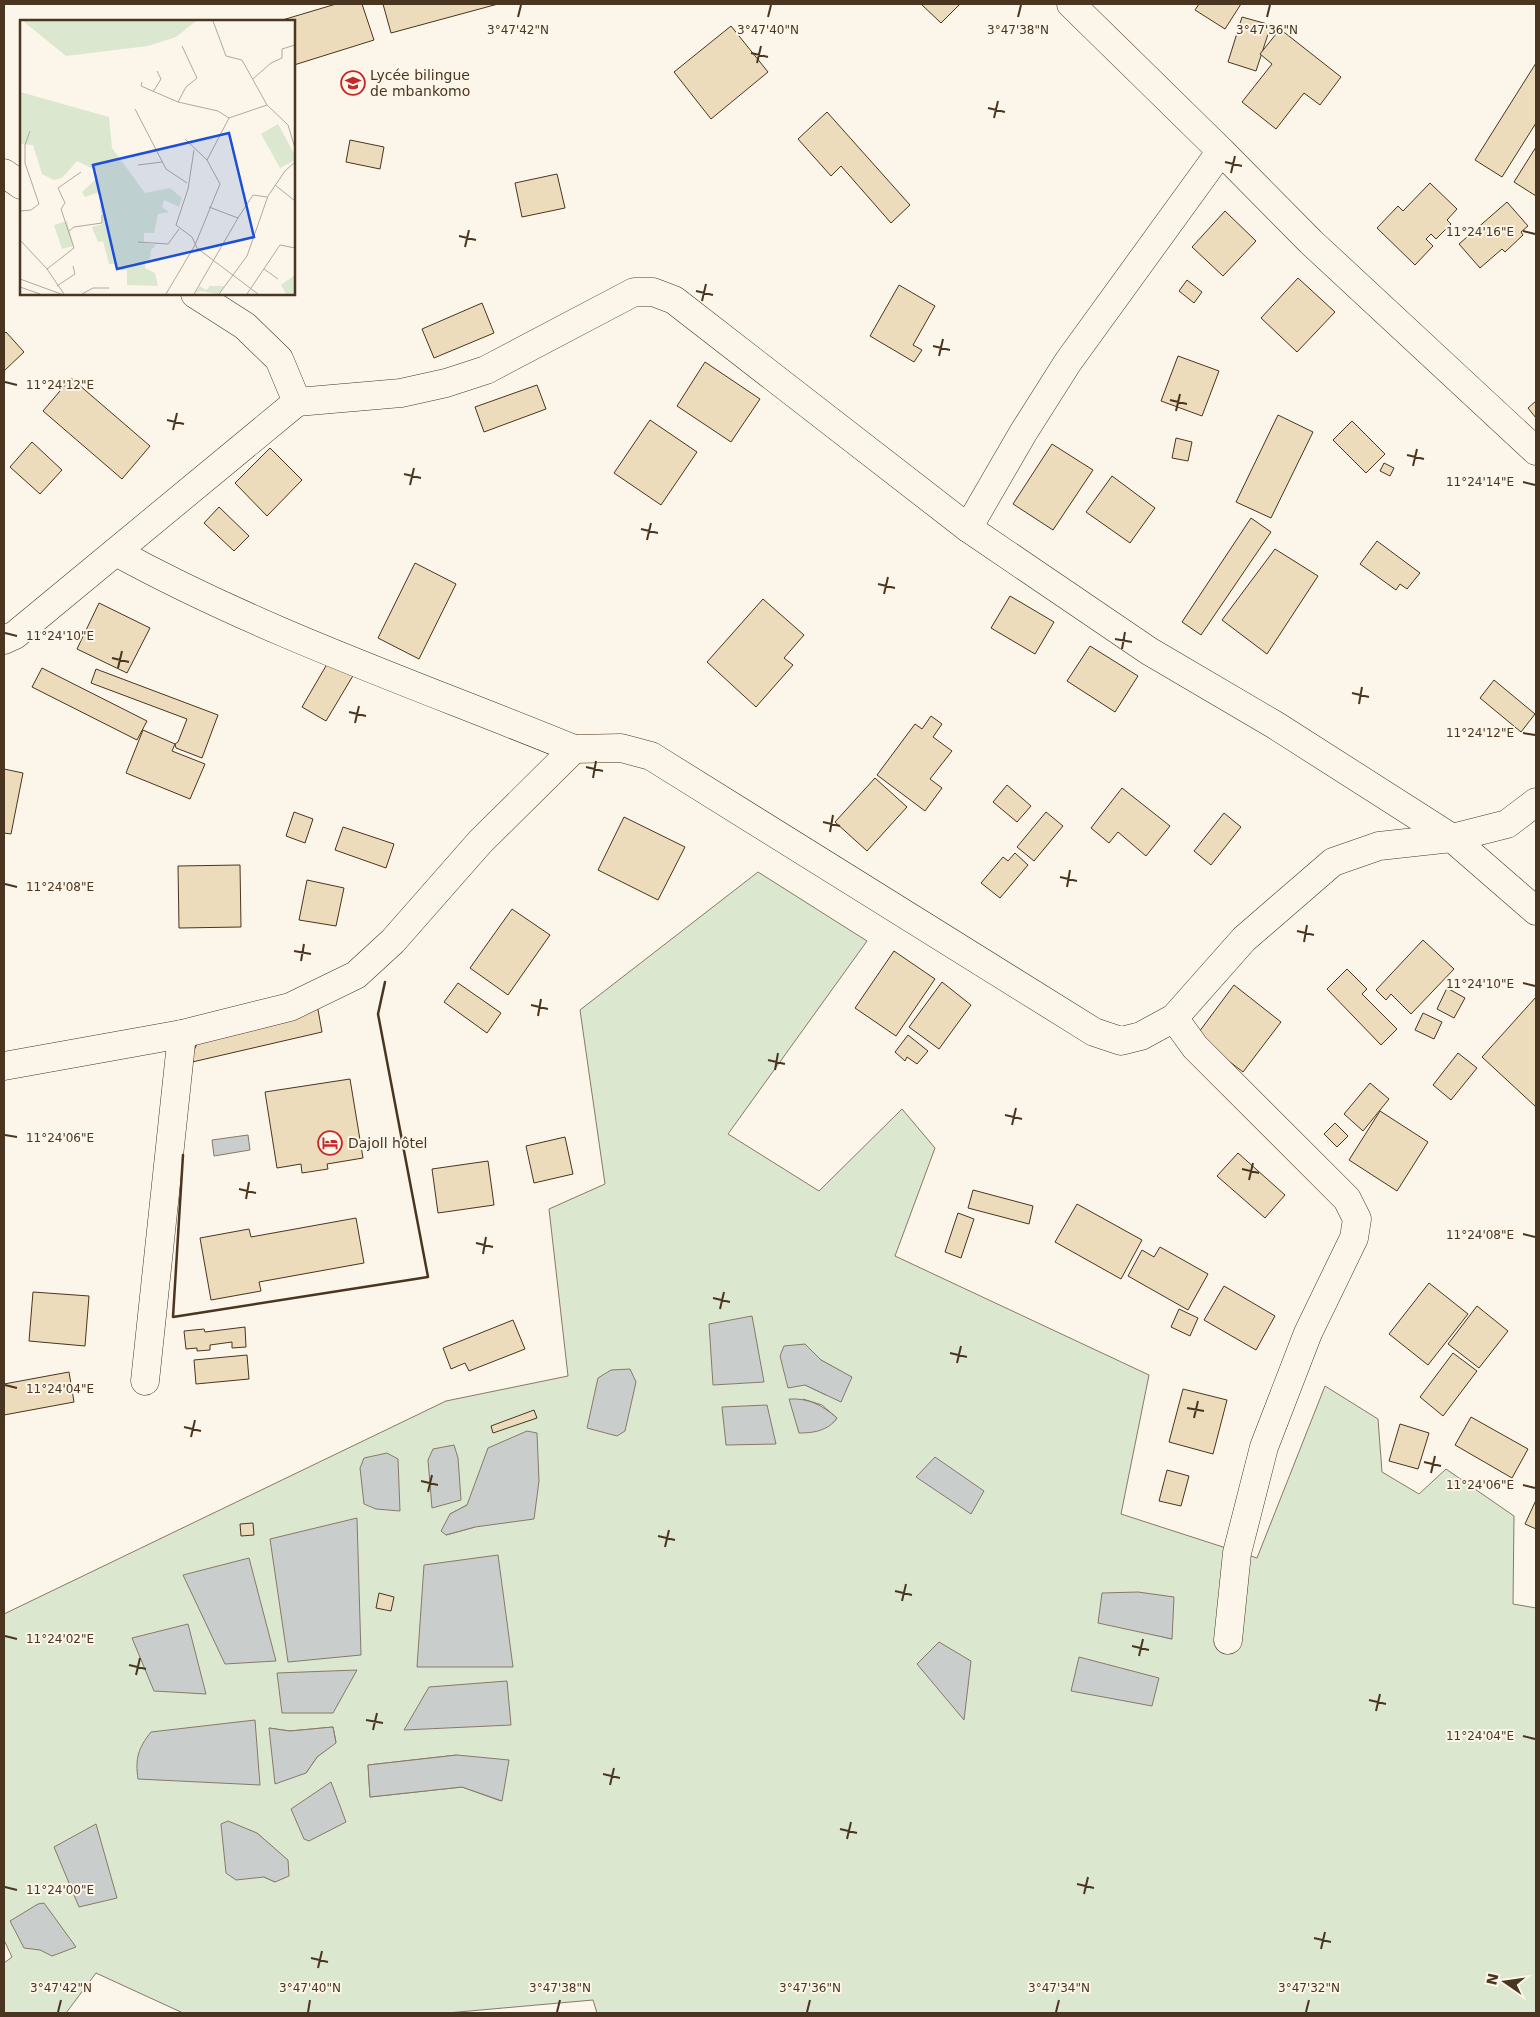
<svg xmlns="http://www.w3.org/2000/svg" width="1540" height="2017" viewBox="0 0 1540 2017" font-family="'DejaVu Sans',sans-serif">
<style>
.green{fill:#dce7d0;stroke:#887966;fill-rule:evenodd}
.water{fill:#c9cecd;stroke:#887966}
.building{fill:#ecdcbc;stroke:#4a3520}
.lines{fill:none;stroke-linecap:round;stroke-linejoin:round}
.minor-casing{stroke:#4a3520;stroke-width:29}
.minor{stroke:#fbf6e9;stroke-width:28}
.wall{stroke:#4a3520;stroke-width:2.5}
.ticks{fill:none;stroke:#4a3520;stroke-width:2}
.labels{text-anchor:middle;stroke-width:4;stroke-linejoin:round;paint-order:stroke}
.poi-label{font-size:14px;fill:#4a3520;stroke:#fbf6e9;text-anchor:start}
.inset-road{fill:none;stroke:#b4a999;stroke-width:1}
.view{fill:#1d4ed8;fill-opacity:0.15;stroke:#1d4ed8;stroke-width:2.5}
.inset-edge{fill:none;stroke:#4a3520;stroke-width:2.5}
.ticks-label{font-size:12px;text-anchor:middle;fill:#4a3520;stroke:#fbf6e9;stroke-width:4;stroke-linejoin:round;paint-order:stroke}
</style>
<rect width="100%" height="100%" fill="#fbf6e9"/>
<path class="green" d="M 758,872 L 867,941 L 728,1134 L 819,1191 L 902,1109 L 935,1148 L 895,1256 L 1149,1375 L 1121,1514 L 1257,1558 L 1325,1386 L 1378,1419 L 1382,1472 L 1419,1494 L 1446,1469 L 1514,1516 L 1513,1604 L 1536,1608 L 1536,2013 L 597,2013 L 593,2000 L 447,2013 L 183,2013 L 96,1973 L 66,2013 L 4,2013 L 4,1963 L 12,1957 L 4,1940 L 4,1614 L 446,1401 L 568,1376 L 549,1209 L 605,1184 L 580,1010 ZM 805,1344 L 821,1360 L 851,1377 L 826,1395 L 805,1385 ZM 803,1399 L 822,1405 L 837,1418 L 833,1423 ZM 467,1505 L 475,1527 L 446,1535 L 450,1514 ZM 1102,1593 L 1172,1639 L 1143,1632 ZM 333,1727 L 336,1742 L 317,1757 L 306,1773 L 269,1728 L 290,1731 ZM 457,1755 L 501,1801 L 462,1787 L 370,1797 L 368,1765 ZM 257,1833 L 287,1860 L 275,1882 L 264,1877 Z"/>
<g class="water">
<polygon points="248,1135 250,1150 214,1156 212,1140"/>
<polygon points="752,1316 764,1382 713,1385 709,1324"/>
<polygon points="805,1344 821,1360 852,1377 841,1402 805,1385 788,1388 780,1356 784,1346"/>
<polygon points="630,1369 636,1382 625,1431 617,1436 587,1428 598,1378 611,1370"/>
<path d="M 789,1399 C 809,1398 822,1405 837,1418 C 828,1431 813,1433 799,1433 Z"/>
<polygon points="767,1405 776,1444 726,1445 722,1407"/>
<polygon points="527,1431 537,1433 539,1481 534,1519 475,1527 446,1535 441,1531 450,1514 467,1505 488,1448"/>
<polygon points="454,1445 458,1458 461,1500 432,1508 428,1460 433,1449"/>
<polygon points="387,1453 398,1459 400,1511 376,1509 364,1504 360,1468 364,1458"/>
<polygon points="935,1457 984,1491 971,1514 916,1477"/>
<polygon points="357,1518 361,1655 288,1662 270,1539"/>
<polygon points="498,1555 513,1667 417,1667 424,1565"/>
<polygon points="249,1558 276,1661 225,1664 183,1575"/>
<polygon points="1138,1592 1174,1597 1172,1639 1098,1623 1102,1593"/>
<polygon points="188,1624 206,1694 154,1691 132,1638"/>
<polygon points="939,1642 971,1661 964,1720 917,1664"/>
<polygon points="1079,1657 1159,1678 1152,1706 1071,1691"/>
<polygon points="357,1670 333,1713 282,1713 277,1673"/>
<polygon points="507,1681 511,1725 404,1730 429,1687"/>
<path d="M 255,1720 L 260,1785 L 138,1779 C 135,1759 138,1748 151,1732 Z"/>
<polygon points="333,1727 336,1743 317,1757 306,1773 275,1784 269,1728 290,1731"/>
<polygon points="457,1755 509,1760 502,1801 462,1787 370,1797 368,1765"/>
<polygon points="331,1782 346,1822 309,1841 304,1839 291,1809"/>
<polygon points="228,1821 257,1833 288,1860 289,1876 275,1882 264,1877 236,1880 226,1873 221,1824"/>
<polygon points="96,1824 117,1898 79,1907 54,1847"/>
<polygon points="44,1903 76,1947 52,1956 40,1950 24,1948 10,1921 38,1904"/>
</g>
<g class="building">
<polygon points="336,4 362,4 374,40 294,65 294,21 279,21"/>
<polygon points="383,4 498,4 391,33"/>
<polygon points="921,4 960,4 941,23"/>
<polygon points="1199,4 1241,4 1225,29 1195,10"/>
<polygon points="1242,17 1271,25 1256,71 1228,62"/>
<polygon points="731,26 768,72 711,119 674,72"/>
<polygon points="1280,29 1341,77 1320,105 1304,93 1276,129 1242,102 1272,64 1260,54"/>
<polygon points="1536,63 1536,123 1502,177 1475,160"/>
<polygon points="827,112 910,205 891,223 841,166 831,176 798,139"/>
<polygon points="350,140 384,147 380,169 346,162"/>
<polygon points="1536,147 1536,196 1514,182"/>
<polygon points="557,174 565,208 522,217 515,183"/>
<polygon points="1430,183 1457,209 1447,220 1451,224 1436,239 1431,234 1426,239 1433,246 1415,265 1377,228 1398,206 1403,211"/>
<polygon points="1507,202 1528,226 1521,232 1523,235 1505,252 1502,249 1480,268 1459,244"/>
<polygon points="1225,211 1256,241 1223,276 1192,247"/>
<polygon points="1298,278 1335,312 1297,352 1261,318"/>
<polygon points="1187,280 1202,292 1194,303 1179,291"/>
<polygon points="899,285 935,306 913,345 922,350 914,362 870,336"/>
<polygon points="482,303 494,333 434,358 422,329"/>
<polygon points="6,332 24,352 4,371 4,334"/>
<polygon points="1178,356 1219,371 1202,416 1161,401"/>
<polygon points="705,362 760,399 731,442 677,406"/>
<polygon points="71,378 150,446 122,479 43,411"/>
<polygon points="537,385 546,409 484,432 475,407"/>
<polygon points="1536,401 1536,418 1528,408"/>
<polygon points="1278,415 1313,432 1271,518 1236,502"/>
<polygon points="650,420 697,452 661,505 614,473"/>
<polygon points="1352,421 1385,454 1366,473 1333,440"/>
<polygon points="1176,438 1192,442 1188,461 1172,458"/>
<polygon points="32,442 62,470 40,494 10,467"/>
<polygon points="1052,444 1093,470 1053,530 1013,504"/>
<polygon points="270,448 302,480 267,516 235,483"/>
<polygon points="1384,463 1394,468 1390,476 1380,471"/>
<polygon points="1112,476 1155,508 1130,543 1086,512"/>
<polygon points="219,507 249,536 234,551 204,523"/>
<polygon points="1251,518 1271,532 1201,635 1182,622"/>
<polygon points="1377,541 1420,573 1407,589 1400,584 1396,590 1360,564"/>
<polygon points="1275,549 1318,576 1267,654 1222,620"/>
<polygon points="415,563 456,584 419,659 378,638"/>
<polygon points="1010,596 1054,622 1035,654 991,628"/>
<polygon points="763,599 804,635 784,658 793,665 756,707 707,662"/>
<polygon points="99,603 150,628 127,673 77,649"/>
<polygon points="1090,646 1138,676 1115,712 1067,681"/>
<polygon points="330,659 354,674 326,721 302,707"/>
<polygon points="42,668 147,721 137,740 32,687"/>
<polygon points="96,669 218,715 202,758 176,748 175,744 178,742 187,719 91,683"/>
<polygon points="1494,680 1535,714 1521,732 1480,698"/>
<polygon points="931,716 942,724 933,737 952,751 930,779 942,788 925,811 877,775 915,724 922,729"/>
<polygon points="143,730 175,744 172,751 205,764 190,799 126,773"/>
<polygon points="4,769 23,773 11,834 4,833"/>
<polygon points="875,778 907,807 867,851 835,822"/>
<polygon points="1007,785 1031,806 1017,822 993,802"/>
<polygon points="1122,788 1170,826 1146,856 1118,832 1109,843 1091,828"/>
<polygon points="294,812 313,819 305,843 286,836"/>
<polygon points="1046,812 1063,826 1034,861 1017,847"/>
<polygon points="1224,813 1241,827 1211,865 1194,851"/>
<polygon points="624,817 685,847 658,900 598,870"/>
<polygon points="343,827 394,844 386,868 335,850"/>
<polygon points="1015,853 1028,865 1000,898 981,883 1003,857 1008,861"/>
<polygon points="240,865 241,927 179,928 178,866"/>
<polygon points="307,880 344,888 336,926 299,920"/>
<polygon points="512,909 550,935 508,995 470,968"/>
<polygon points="1423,940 1454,969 1411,1014 1391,994 1386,1000 1376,990"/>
<polygon points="894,951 935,979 896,1036 855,1008"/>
<polygon points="1347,969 1367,989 1362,994 1397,1029 1381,1045 1327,989"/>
<polygon points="942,982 971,1005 939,1049 909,1027"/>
<polygon points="458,983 501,1013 487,1033 444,1002"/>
<polygon points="1234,985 1281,1022 1243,1072 1196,1036"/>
<polygon points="1447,988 1465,998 1454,1018 1437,1009"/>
<polygon points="1536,997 1536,1107 1482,1057"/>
<polygon points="317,1004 322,1032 188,1063 197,1044"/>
<polygon points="1423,1013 1442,1022 1434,1039 1415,1030"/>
<polygon points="908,1035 928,1051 917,1064 907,1057 905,1061 895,1052"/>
<polygon points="1458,1053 1477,1068 1451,1100 1433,1085"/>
<polygon points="350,1079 363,1158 327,1164 328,1169 302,1173 301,1164 277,1168 265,1092"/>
<polygon points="1370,1083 1389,1099 1363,1131 1344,1114"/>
<polygon points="1380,1111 1428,1142 1397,1191 1349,1160"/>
<polygon points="1335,1123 1348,1136 1337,1147 1324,1134"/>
<polygon points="565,1137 573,1174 534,1183 526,1146"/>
<polygon points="1238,1153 1285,1195 1265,1218 1217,1176"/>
<polygon points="488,1161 494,1205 438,1213 432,1169"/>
<polygon points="973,1190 1033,1206 1029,1224 968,1208"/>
<polygon points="1077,1204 1142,1240 1121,1279 1055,1242"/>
<polygon points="958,1213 974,1219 961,1258 945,1252"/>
<polygon points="356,1218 364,1263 259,1282 261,1291 211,1300 200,1238 249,1229 251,1237"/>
<polygon points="1160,1247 1208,1274 1188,1310 1128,1276 1142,1250 1154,1257"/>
<polygon points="1429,1283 1468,1314 1428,1365 1389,1334"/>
<polygon points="1224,1286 1275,1316 1256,1350 1204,1320"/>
<polygon points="33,1292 89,1296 85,1346 29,1341"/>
<polygon points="1477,1306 1508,1331 1479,1368 1448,1344"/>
<polygon points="1179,1309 1198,1318 1190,1336 1171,1327"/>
<polygon points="513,1320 525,1349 469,1371 465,1363 451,1369 443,1348"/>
<polygon points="245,1327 246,1347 232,1348 232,1342 210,1345 210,1350 197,1351 197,1348 186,1349 184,1331 204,1329 205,1332"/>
<polygon points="1453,1353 1477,1371 1443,1416 1420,1397"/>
<polygon points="247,1355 249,1379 196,1384 194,1360"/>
<polygon points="69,1372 74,1402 4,1415 4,1384"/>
<polygon points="1183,1389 1227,1400 1213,1454 1169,1442"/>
<polygon points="534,1410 537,1418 493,1433 491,1426"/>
<polygon points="1471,1417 1528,1449 1512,1478 1455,1445"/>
<polygon points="1400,1424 1429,1433 1418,1469 1389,1461"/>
<polygon points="1167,1470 1189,1476 1181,1506 1159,1501"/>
<polygon points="1536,1500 1536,1529 1525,1524"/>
<polygon points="253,1523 254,1535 241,1536 240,1524"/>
<polygon points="379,1593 394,1597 391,1611 376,1608"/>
</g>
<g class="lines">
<g class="minor-casing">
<g id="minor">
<polyline points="1071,4 1221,151"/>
<polyline points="4,173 21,185"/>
<polyline points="297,402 401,393 446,383 486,370 634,292 653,292 674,300 968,528 1149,651 1275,725 1452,838 1536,911"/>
<polyline points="968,528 1023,433 1068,362 1221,151 1311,242 1536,451"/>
<path d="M 116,552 C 262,632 420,686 574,749 L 621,748 L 651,756 L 1094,1032 L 1121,1041 L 1141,1036 L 1174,1018 L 1244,939 L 1333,862 L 1379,846 L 1452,838 L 1507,824 L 1536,802"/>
<polyline points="4,640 15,635 297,402 279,359 245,326 195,294"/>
<polyline points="1174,1018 1195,1047 1347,1199 1357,1219 1354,1238 1308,1333 1264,1447 1237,1553 1228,1640"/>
<polyline points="4,1066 182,1034 290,1007 356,975 393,941 480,842 574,749"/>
<polyline points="145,1381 182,1034"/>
</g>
</g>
<use href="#minor" class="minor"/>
<polyline class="wall" points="183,1155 173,1317 428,1277 378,1014 385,982"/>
</g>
<path class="ticks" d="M 518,17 L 521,5M 768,17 L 771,5M 1018,17 L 1021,5M 1267,17 L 1270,5M 751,53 L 768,57M 757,63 L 761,46M 988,108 L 1005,112M 994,118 L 998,101M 1225,162 L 1242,166M 1231,173 L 1235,156M 1523,231 L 1535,234M 459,236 L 476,240M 465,247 L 469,230M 696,291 L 713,295M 702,301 L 706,284M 933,346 L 950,350M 939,356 L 943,339M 5,382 L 17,385M 1170,400 L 1187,404M 1176,411 L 1180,394M 167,420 L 184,424M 173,430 L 177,413M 1407,455 L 1424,459M 1413,466 L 1417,449M 404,474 L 421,478M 1523,482 L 1535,485M 410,485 L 414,468M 641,529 L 658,533M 647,540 L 651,523M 878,584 L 895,588M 884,594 L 888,577M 5,633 L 17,636M 1115,639 L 1132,642M 1122,649 L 1125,632M 112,658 L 129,662M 118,668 L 122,651M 1352,693 L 1369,697M 1359,704 L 1362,687M 349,712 L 366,716M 355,723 L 359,706M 1523,733 L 1535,735M 586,767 L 603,771M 593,778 L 596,761M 823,822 L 840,826M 830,832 L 833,815M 1060,877 L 1077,881M 5,884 L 17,887M 1067,887 L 1070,870M 1297,931 L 1314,935M 1304,942 L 1307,925M 294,951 L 311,954M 301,961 L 304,944M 1523,983 L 1535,986M 531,1005 L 548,1009M 538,1016 L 541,999M 768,1060 L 785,1064M 775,1070 L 778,1053M 1005,1115 L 1022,1119M 1012,1125 L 1016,1108M 5,1135 L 17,1137M 1242,1169 L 1259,1173M 1249,1180 L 1253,1163M 239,1189 L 256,1193M 246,1199 L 249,1182M 1523,1234 L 1535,1237M 476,1243 L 493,1247M 483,1254 L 486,1237M 713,1298 L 730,1302M 720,1309 L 724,1292M 950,1353 L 967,1357M 957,1363 L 961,1346M 5,1385 L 17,1388M 1187,1408 L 1204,1411M 1194,1418 L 1198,1401M 184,1427 L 201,1431M 191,1437 L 195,1420M 1424,1462 L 1441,1466M 1431,1473 L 1435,1456M 421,1481 L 438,1485M 1523,1485 L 1535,1488M 428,1492 L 432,1475M 658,1536 L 675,1540M 665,1547 L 669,1530M 895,1591 L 912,1595M 902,1601 L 906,1584M 5,1636 L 17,1639M 1132,1646 L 1149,1650M 1139,1656 L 1143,1639M 129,1665 L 146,1669M 136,1675 L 140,1658M 1369,1700 L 1386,1704M 1376,1711 L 1380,1694M 366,1720 L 383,1723M 373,1730 L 377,1713M 1523,1736 L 1535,1739M 603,1774 L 620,1778M 610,1785 L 614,1768M 840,1829 L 857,1833M 847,1839 L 851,1822M 1077,1884 L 1094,1888M 5,1887 L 17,1890M 1084,1894 L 1088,1877M 1314,1938 L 1331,1942M 1321,1949 L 1325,1932M 311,1958 L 328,1962M 318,1968 L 322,1951M 58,2012 L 61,2000M 308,2012 L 310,2000M 557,2012 L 560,2000M 807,2012 L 810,2000M 1056,2012 L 1059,2000M 1306,2012 L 1309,2000"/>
<defs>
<g id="school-ring" transform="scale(1.25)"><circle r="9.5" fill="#fbf6e9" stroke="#c62828" stroke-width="1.5"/><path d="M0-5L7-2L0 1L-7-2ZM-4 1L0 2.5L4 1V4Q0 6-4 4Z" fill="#c62828"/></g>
<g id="hotel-ring" transform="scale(1.25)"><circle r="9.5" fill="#fbf6e9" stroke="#c62828" stroke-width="1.5"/><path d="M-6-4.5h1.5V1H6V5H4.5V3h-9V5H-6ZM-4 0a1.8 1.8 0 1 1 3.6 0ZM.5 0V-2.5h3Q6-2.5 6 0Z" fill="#c62828"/></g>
</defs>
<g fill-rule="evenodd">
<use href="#school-ring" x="353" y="83"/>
<use href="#hotel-ring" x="330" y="1143"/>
</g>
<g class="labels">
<g class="poi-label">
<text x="370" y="80">Lycée bilingue<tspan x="370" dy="16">de mbankomo</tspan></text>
<text x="348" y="1148">Dajoll hôtel</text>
</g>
</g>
<g transform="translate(20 20)">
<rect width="275" height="275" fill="#fbf6e9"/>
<path d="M 3,1 L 176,1 L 156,17 L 128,26 L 46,36 ZM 0,72 L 89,97 L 92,128 L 125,173 L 150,168 L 162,178 L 159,187 L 144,180 L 142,187 L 149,192 L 138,194 L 134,213 L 124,213 L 124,223 L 136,225 L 131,230 L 130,239 L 125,241 L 125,248 L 135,253 L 138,266 L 107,265 L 107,250 L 96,250 L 96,244 L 89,244 L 83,221 L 78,222 L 72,207 L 83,204 L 80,186 L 83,184 L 79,172 L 65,177 L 62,172 L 75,160 L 77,151 L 57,141 L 42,158 L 34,160 L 22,154 L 13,125 L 0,124 ZM 258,104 L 275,135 L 275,140 L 260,148 L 241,114 ZM 47,201 L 54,226 L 42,229 L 34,205 ZM 275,255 L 275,274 L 266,274 L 261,265 ZM 180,266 L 186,270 L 190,266 L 205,266 L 198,274 L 180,271 L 175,274 Z" fill="#dce7d0"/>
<path class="inset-road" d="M 193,1 L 206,36 L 222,40 L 247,85M 162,26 L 177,58 L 166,67 L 158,82 L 198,91 L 209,98 L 247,85 L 268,105 L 275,128M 233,59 L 251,43 L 262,38 L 262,29 L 275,25M 122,62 L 121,66 L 158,82M 133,72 L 141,59 L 137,51M 115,89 L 146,149 L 167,163M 165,119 L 187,140 L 209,98M 174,130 L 168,169 L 156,205 L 172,217 L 177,228 L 238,274M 118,145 L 142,142M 255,165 L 275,181M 0,191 L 11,190 L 19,184 L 5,143 L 5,125 L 10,111M 218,198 L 233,175 L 247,177M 49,211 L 54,207 L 82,203 L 82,195M 0,220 L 27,249 L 44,274M 118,222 L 148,224 L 159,209M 27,249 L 54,228 L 41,189 L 45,183 L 38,168 L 61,152M 244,249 L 258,259M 0,259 L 41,274M 37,266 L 55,254 L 53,246M 0,267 L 20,274M 62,274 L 73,268 L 89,268M 146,274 L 175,225 L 200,164 L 187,140M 174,274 L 218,198 L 189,187M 199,274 L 227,236 L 248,176 L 265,151 L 275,142M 227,274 L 260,225 L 275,228"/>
<path class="view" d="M 209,113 L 234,217 L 97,249 L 73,145 Z"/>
<rect width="275" height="275" class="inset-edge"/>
</g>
<g class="ticks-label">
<text x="518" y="34">3°47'42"N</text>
<text x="768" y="34">3°47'40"N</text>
<text x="1018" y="34">3°47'38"N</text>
<text x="1267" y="34">3°47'36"N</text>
<text x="1480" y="236">11°24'16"E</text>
<text x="60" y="389">11°24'12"E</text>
<text x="1480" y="486">11°24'14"E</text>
<text x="60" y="640">11°24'10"E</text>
<text x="1480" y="737">11°24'12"E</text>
<text x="60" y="891">11°24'08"E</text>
<text x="1480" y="988">11°24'10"E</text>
<text x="60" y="1142">11°24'06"E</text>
<text x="1480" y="1239">11°24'08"E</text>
<text x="60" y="1393">11°24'04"E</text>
<text x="1480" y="1489">11°24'06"E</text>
<text x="60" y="1643">11°24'02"E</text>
<text x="1480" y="1740">11°24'04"E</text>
<text x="60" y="1894">11°24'00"E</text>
<text x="61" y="1992">3°47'42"N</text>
<text x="310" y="1992">3°47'40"N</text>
<text x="560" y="1992">3°47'38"N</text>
<text x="810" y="1992">3°47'36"N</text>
<text x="1059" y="1992">3°47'34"N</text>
<text x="1309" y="1992">3°47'32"N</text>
</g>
<rect width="1540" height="2017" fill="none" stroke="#4a3520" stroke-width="10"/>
<g transform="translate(1505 1982) rotate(283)" stroke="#fbf6e9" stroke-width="4" paint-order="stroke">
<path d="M0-4L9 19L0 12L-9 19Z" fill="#4a3520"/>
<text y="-8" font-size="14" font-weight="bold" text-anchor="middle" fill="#4a3520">N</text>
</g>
</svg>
